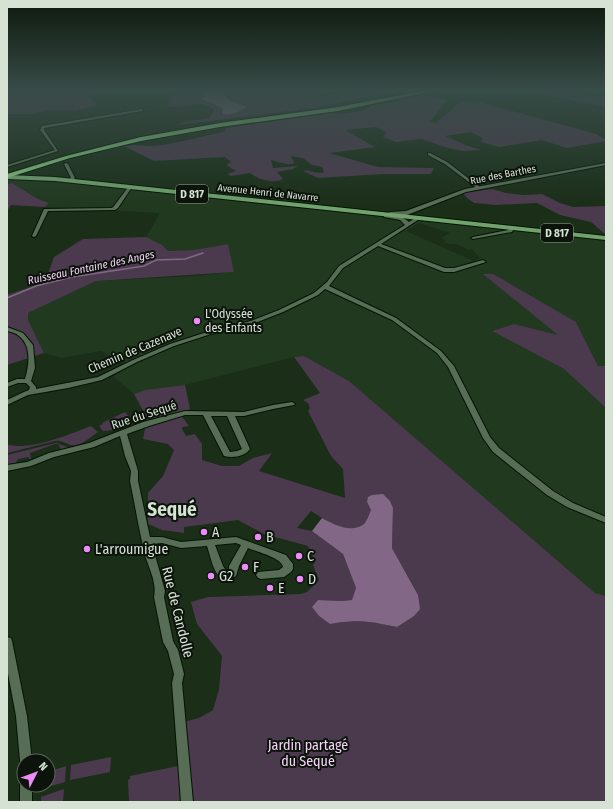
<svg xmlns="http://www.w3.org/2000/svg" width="613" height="809" viewBox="0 0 613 809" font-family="'Fira Sans Condensed',sans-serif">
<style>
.built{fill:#21391f;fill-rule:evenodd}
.green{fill:#4b3a4d;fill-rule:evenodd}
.water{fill:#826786}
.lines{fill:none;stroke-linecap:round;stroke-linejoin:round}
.stream{stroke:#826786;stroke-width:1.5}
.minor-casing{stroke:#041503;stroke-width:2}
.tertiary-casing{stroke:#041503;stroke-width:2}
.primary-casing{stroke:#041503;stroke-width:2}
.motorway-casing{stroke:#041503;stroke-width:2}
.minor{fill:#576d55;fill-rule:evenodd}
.tertiary{fill:#576d55;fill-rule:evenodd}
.primary{fill:#71a16d;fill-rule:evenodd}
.motorway{fill:#83c47d;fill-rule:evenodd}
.poi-dot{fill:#ed8cf9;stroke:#0b130a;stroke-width:1.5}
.labels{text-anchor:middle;stroke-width:4;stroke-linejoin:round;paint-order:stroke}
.far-street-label{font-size:10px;fill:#d5e2d4;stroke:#0b130a}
.shield{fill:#0b130a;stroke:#98a497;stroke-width:1}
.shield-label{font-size:11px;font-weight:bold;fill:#d5e2d4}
.far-water-label{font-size:11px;font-style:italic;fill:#f6d1fa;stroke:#0b130a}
.poi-label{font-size:12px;fill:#d5e2d4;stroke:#0b130a;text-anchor:start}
.street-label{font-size:12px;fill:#d5e2d4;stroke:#0b130a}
.near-poi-label{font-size:14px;fill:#d5e2d4;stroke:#0b130a;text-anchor:start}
.near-street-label{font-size:14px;fill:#d5e2d4;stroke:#0b130a}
.near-park-label{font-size:14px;fill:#f8d3fc;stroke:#0b130a}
.near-district-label{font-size:19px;font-weight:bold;fill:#d5e2d4;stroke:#0b130a}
</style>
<rect width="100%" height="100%" fill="#1a2e18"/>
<path class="built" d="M 7,175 L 35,175 L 271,201 L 281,191 L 288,191 L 315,201 L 318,206 L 606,235 L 606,366 L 598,366 L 576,322 L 559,336 L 514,324 L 492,331 L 564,369 L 606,408 L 606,596 L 595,593 L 349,381 L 304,356 L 294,357 L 185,385 L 145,390 L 134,394 L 114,377 L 124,363 L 101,351 L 61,358 L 44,353 L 28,320 L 28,313 L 96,281 L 196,276 L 234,272 L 228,244 L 194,250 L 168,251 L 162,245 L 146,237 L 160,213 L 45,207 L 49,203 L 38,199 L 12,183 L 7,183 ZM 419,223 L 450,233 L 441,238 L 446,241 L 443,242 L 450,244 L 456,244 L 469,250 L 472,249 L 480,258 L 474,261 L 406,231 Z"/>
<g class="green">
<polygon points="7,91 97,91 97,94 90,97 97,105 74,111 73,110 49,110 32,114 7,114"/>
<polygon points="185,91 206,96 201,100 222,108 230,101 223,94 223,91 333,91 324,93 320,96 361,94 364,91 398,91 314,108 176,125 184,122 210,118 214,110 209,106 200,104 134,111 167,107 173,94 186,93"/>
<polygon points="524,91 570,91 588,96 606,97 606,107"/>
<path d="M 425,95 L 447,100 L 430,122 L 436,123 L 459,103 L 472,100 L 596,134 L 606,140 L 606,141 L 567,148 L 542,140 L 499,147 L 481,142 L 483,138 L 471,132 L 445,136 L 468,146 L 481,150 L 464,151 L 448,148 L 422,139 L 396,142 L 383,137 L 386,132 L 376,127 L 345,130 L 375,147 L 329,153 L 378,167 L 434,168 L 431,174 L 383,174 L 318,178 L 303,171 C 311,169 315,175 324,172 L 322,167 L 312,165 L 303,158 L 290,156 L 294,161 L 293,164 L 286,164 L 271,160 L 273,168 L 298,166 L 293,169 L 277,172 L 283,179 C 274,184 258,180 250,173 L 231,176 L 227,174 L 236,171 L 226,165 L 231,162 L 225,157 L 154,161 L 124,146 C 134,144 143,146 153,146 C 177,144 201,136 224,132 L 226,128 L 332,113 L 341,114 L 362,111 L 371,106 Z"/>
<polygon points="12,183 38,199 49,203 45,207 11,205 7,211 7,184"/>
<polygon points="492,189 506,193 524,195 542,194 560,203 573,207 606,206 606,235 591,222 560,215 537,203 496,205 474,203 467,198 463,193"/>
<polygon points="146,237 162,245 168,251 194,250 228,244 234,272 96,281 28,313 28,320 44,353 7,365 7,295 45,282 54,257 83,239"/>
<polygon points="483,274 493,274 576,322 598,366 606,366 606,408 564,369 492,331 514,324 558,335"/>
<path d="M 304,356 L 349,381 L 595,593 L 606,596 L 606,802 L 191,802 L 184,722 L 199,718 L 213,710 L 219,689 L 222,656 L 197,624 L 191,602 L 208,597 L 301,594 L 307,592 L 319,580 L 313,565 L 315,562 L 308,546 L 264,534 L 238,520 L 184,527 L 184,533 L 162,530 L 148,524 L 148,493 L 163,476 L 174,450 L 168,444 L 143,439 L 147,418 L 134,394 L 145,390 L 185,385 L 190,409 L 179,413 L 189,426 L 182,427 L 182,429 L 186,436 L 195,434 L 202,444 L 202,460 L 222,466 L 239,466 L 253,458 L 272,453 L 259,471 L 345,498 L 343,469 L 331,456 L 308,411 L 310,408 L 308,403 L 303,400 L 320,393 L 294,357 ZM 367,502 L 393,508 L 392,548 L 418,595 L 397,627 C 369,621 358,619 330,624 L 319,616 L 313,607 L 318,600 L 342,601 L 353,600 L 356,588 L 343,554 L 312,531 L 297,528 L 311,511 C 324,519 349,537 364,524 C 367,521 369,514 371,510 Z"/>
<polygon points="125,412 133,421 114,430 103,431 99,426 103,424 102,423"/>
<path d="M 91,426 L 98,432 C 90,437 81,447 71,445 C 64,443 61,440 55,441 L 7,453 L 7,444 C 28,452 70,434 91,426 Z"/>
<polygon points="56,443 70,448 61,450 58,443 30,453 31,459 29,459 29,457 18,459 15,464 7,466 7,455"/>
<polygon points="111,757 110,772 70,780 71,765"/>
<polygon points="66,766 65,782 41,789 41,785 48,785 48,772"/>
<polygon points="178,766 180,802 129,802 128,780 130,779 130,776"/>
<polygon points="64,789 63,802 41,802 41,797"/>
</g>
<g class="water">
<path d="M 206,91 L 223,91 L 223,94 L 230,101 L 247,107 C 240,111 231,116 223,114 L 222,108 L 201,99 L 206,96 L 203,95 Z"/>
<path d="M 383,494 L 390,501 L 393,508 L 392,548 L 418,595 L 420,609 L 414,616 L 397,627 C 369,621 358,619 330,624 L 319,616 L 312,607 L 318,600 L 342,601 L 352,600 L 356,588 L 343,554 L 312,531 L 322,518 C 333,524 351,534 364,524 C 367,521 369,514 371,510 L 367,502 L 368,497 L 372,495 Z"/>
</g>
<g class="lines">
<polyline class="stream" points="7,298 36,286 72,277 144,266 156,260 185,259 203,253"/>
<g class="minor-casing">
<g id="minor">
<polygon points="142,109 143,111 44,128 44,130 58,151 7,167 7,165 55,150 40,130 42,126"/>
<polygon points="428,153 430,153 447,162 481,188 478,189 445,164 428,155"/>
<polygon points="66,163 68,164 75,178 71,181 68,180 71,178 64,164"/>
<polygon points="129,186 132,187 118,208 115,210 48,211 36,236 34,237 32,236 44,209 112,208 114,206"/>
<path d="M 384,215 C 393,215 403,216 409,222 L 417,217 L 421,218 L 381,244 L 445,268 L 454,268 L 483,260 L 486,262 L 454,272 L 444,272 L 378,246 L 343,268 L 329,286 L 396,318 L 441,351 L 454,366 L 490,437 L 499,448 L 553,491 L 573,503 L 606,517 L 606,523 L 567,507 L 547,495 L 493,452 L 483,438 L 448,367 L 437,353 L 392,320 L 325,289 L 318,295 L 283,312 L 255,323 L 211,334 L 174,346 L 137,362 L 102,380 L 68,388 L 28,395 L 7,405 L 7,400 L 24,392 L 29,390 L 30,387 L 26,383 L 18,383 L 7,387 L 7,383 L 17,379 L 25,379 C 29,366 32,346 19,336 C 16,333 11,332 7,331 L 7,327 L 23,333 L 33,345 L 35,368 L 31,381 L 36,387 L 36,389 L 98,377 L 133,360 L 170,344 L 207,332 L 251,321 L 279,310 L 314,293 L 327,282 L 339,266 L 405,225 L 400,220 L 384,217 Z"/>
<polygon points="510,227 514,228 512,232 473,239 471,238 473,237 508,230"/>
<path d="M 292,402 L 295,404 L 294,405 L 273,409 L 244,416 L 235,416 L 250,449 C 244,457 233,458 224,456 L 203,415 L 185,415 L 149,426 L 127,434 L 138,471 L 138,481 L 150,537 L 162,537 L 181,542 L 236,537 L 286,555 L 293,564 L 293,569 L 291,572 L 284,577 L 261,579 L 258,578 L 256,575 L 258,572 L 279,570 L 283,567 C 282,558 257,552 248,548 L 239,566 L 236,576 L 226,581 C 213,576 211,557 207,546 L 181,548 L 162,543 L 152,544 L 165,591 L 164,597 L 173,641 L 178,650 L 184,674 L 182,683 L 193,802 L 181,802 L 172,683 L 174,674 L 168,651 L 163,642 L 154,597 C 157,582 149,569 145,555 C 139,530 135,505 130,481 L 131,471 L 125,456 L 120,436 L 94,447 L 54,457 L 31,466 L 7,471 L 7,465 L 27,462 L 49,453 L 89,443 L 143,422 L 185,411 L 244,412 L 273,405 ZM 211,416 L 227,416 L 242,449 L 237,451 L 230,452 ZM 236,543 L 241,545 L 229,566 L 229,571 L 227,572 L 223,566 L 215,545 Z"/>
<polygon points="7,637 11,638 12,641 27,716 32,761 24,761 24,766 22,765 20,761 16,716 7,668"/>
<polygon points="24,780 24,785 32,785 32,802 20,802 20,785 22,781"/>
</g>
</g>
<g class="tertiary-casing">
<polygon id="tertiary" points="606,163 606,165 466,192 407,215 390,216 387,214 390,212 406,211 465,189"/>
</g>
<g class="primary-casing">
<polygon id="primary" points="7,175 55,177 606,236 606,240 55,181 7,179"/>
</g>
<g class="motorway-casing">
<polygon id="motorway" points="422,91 434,91 338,111 220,127 141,141 70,158 7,178 7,174 66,156 141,137 220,123 338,107"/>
</g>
<use href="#minor" class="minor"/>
<use href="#tertiary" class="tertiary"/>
<use href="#primary" class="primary"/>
<use href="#motorway" class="motorway"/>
</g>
<linearGradient id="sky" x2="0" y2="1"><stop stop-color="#0e190d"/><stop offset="0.44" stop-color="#384c48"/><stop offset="1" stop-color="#384c48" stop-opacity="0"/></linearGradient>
<rect width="613" height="205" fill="url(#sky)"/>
<g class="poi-dot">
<circle cx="197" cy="321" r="4"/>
<circle cx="204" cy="532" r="4"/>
<circle cx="258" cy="537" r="4"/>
<circle cx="87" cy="549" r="4"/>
<circle cx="299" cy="556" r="4"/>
<circle cx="245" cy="567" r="4"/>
<circle cx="211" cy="576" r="4"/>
<circle cx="300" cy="579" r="4"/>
<circle cx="270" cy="588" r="4"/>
</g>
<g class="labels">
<g class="far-street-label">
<text transform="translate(503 174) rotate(-11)" y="4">Rue des Barthes</text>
<text transform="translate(268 192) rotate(6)" y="4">Avenue Henri de Navarre</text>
</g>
<g class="shield">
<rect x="176" y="185" width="32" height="18" rx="3"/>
<rect x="541" y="224" width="32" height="18" rx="3"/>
</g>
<g class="shield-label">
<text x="192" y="198">D 817</text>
<text x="557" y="237">D 817</text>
</g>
<g class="far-water-label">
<text transform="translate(91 267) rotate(-12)" y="4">Ruisseau Fontaine des Anges</text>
</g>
<g class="poi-label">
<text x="205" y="318">L'Odyssée<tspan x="205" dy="14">des Enfants</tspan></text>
</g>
<g class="street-label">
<text transform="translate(135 350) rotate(-23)" y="4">Chemin de Cazenave</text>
<text transform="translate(144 415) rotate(-18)" y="4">Rue du Sequé</text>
</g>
<g class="near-poi-label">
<text x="212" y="537">A</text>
<text x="266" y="542">B</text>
<text x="95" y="554">L'arroumigue</text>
<text x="307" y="561">C</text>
<text x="253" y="572">F</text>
<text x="219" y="581">G2</text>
<text x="308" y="584">D</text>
<text x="278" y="593">E</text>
</g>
<g class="near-street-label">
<text transform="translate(178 612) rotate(76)" y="5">Rue de Candolle</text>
</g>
<g class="near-park-label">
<text x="308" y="750">Jardin partagé<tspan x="308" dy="16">du Sequé</tspan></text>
</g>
<g class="near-district-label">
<text x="172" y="516">Sequé</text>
</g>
</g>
<rect width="613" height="809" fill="none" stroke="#d5e2d4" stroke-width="16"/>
<g transform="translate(36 773) rotate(48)"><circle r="19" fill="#0b130a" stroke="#5c665b"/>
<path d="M0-3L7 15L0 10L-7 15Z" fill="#ed8cf9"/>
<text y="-6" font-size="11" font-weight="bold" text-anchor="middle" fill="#d5e2d4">N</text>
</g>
</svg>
